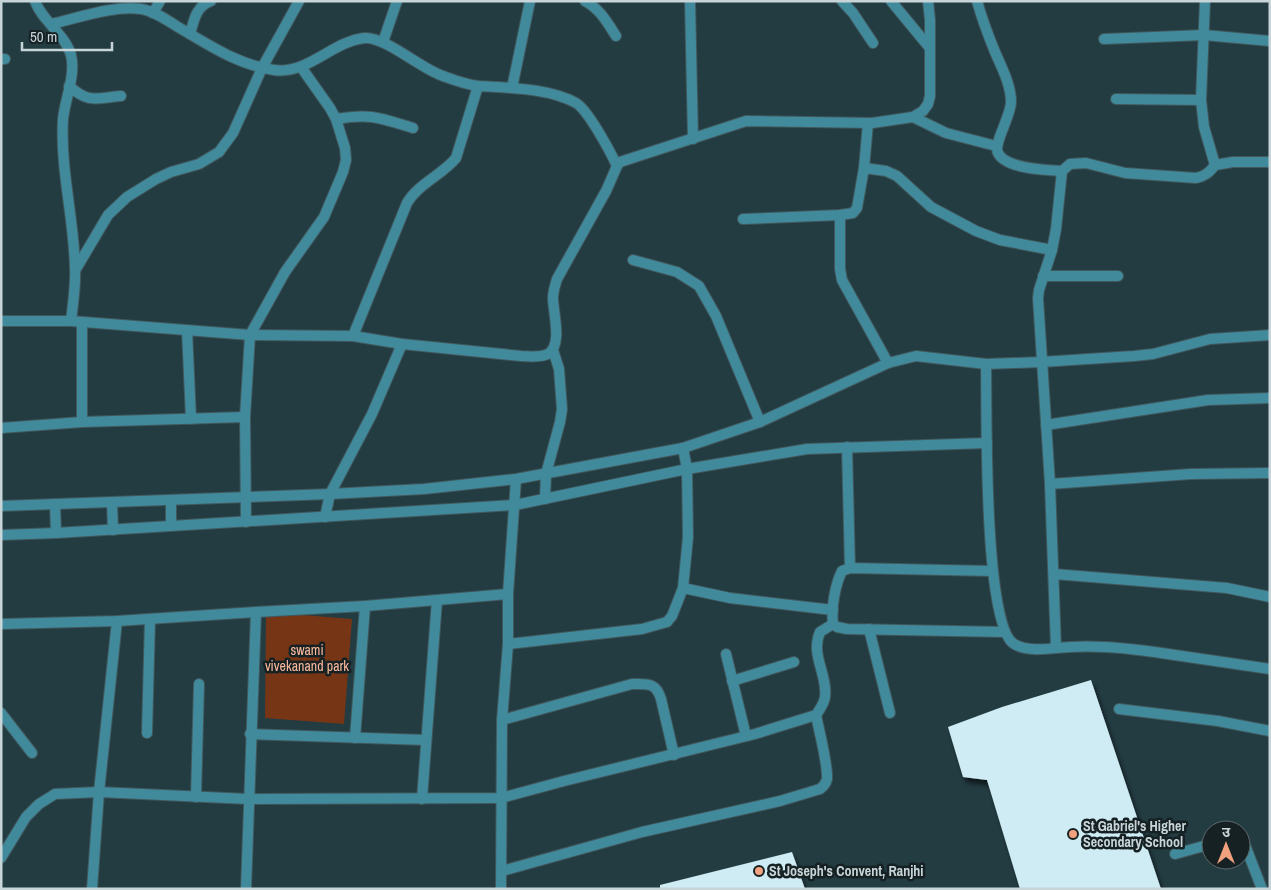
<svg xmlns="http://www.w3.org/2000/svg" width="1271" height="890" viewBox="0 0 1271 890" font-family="'Archivo Narrow','Noto Sans Devanagari',sans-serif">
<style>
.green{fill:#763616}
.building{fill:#cfecf4;filter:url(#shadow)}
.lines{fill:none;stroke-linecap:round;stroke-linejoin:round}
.minor-casing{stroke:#41585d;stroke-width:12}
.tertiary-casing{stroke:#41585d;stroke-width:12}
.minor{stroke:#408a9c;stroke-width:10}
.tertiary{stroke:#408a9c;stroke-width:10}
.poi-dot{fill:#f1a17d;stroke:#162124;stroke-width:2}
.labels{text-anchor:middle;stroke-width:5;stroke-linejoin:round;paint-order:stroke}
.park-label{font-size:14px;fill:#fbb99c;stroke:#162124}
.poi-label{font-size:14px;font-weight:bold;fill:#c7d5d9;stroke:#162124;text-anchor:start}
</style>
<defs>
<filter id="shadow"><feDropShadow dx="3" dy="5.5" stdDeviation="2.5" flood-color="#0009"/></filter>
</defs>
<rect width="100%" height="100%" fill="#233c42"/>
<polygon class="green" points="266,612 352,619 344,724 265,718"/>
<g class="building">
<polygon points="1091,680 1161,889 1020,889 987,780 963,777 948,727 1002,707"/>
<polygon points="792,852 805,889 660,889 660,885"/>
</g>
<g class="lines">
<g class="minor-casing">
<g id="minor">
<path d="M 35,1 C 42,21 65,34 71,55 C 76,75 65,99 63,119 C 60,169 74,218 75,268 C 76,285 73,303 71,321"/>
<path d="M 585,1 C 600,9 607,22 616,36"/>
<polyline points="690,1 693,139"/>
<polyline points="842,1 853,13 873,43"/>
<polyline points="891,1 929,47"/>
<path d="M 977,1 C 982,19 988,35 995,52 C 1002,68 1011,85 1011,102 C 1011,116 993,144 998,153 C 1006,169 1046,170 1062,171"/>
<polyline points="1205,1 1201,100 1204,127 1215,165"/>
<polyline points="153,13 160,1"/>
<path d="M 51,24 C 78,18 114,5 141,9 C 154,11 167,20 178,27 C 209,45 238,65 274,70 C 308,75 332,41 365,38 C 386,37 421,69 443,76 C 454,80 467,85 479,86 C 509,88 549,88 576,103 C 588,110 610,151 617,166"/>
<path d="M 190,34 C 194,20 196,6 211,1"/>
<polyline points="1104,39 1204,35 1270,41"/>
<polyline points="383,42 397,1"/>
<polyline points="1,59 5,59"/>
<path d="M 69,86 C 89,104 96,98 121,96"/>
<polyline points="512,88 530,1"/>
<polyline points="1116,99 1201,100"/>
<polyline points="913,117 946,133 996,146"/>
<path d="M 336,119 C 371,113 380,118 413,128"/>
<polyline points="864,168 886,171 897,176 931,207 976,231 1000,240 1052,250"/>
<polyline points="840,215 840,269 842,280 888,363"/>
<polyline points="743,219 840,215 853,213 857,208 864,168 868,123"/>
<polyline points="633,260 677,272 699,286 716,316 760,422"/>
<polyline points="76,269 108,215 127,197 156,179 171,172 199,164 219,152 233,133 262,68 299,1"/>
<polyline points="1043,276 1118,276"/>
<polyline points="82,322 82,422"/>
<polyline points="187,330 191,419"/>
<path d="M 353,336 L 407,203 C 418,184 442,175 456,158 L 478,86"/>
<path d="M 986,364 C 987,406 983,625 1014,644 C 1029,653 1054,648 1070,647 C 1103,645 1136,649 1168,654 C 1202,659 1236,664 1270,669"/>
<polyline points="1046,425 1208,400 1270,398"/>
<polyline points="1,428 82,422 245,417"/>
<polyline points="847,447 850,568"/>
<polyline points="1050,484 1191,474 1270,473"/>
<polyline points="545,499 546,474 560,422 562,409 559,369 553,350"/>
<polyline points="171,500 171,526"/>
<polyline points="112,502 113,530"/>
<polyline points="55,504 56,533"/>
<polyline points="1,506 330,494 424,489 516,479 683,448 760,422 888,363 916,356 986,364 1041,362 1134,356 1153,354 1210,339 1270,335"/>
<polyline points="325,517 330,494 372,414 402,344"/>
<polyline points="246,522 245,417 250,335 285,272 324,217 343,172 346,160 345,148 336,119 330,108 301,67"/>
<polyline points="1,535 56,533 515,505 687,469 807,449 987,443"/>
<polyline points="1054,574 1227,588 1270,597"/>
<polyline points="683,588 730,598 833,610"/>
<polyline points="1,624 117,621 256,612"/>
<path d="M 833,624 C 831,608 835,585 842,571 L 850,568 L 992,571"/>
<polyline points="833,624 837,627 847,629 1005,632"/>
<polyline points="869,629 890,713"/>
<polyline points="508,644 642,629 667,622 672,616 683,588 688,537 687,469 683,448"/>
<path d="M 1056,648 L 1050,484 L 1038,298 L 1039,290 L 1052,250 L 1056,229 L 1062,171 L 1070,164 L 1086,163 L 1125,173 L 1196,178 C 1205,176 1209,173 1215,165 L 1233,162 L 1270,162"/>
<polyline points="726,654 746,736"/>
<polyline points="732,681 794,662"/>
<polyline points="1119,709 1218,721 1270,731"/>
<polyline points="1,713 32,753"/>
<path d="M 502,720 L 632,684 C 647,684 656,682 661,699 L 674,755"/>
<polyline points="147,733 150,619"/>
<polyline points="250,734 426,740"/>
<polyline points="355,738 365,606"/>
<polyline points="196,797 199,684"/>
<polyline points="422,799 437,600"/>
<polyline points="1241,839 1245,845 1262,889"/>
<polyline points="1175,854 1211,844"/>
<path d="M 1,858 L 26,817 L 39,804 L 55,794 L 99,792 L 248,799 L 501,798 L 564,781 L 755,734 L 816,715 C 820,709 824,704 825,697 C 828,675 810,655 820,632 L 833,624"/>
<path d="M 502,871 L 642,832 L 780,801 L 820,789 C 824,786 826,784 827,779 C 828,764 819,731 816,715"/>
<polyline points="92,889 99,792 117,621"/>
<polyline points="246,889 256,612 365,606 508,594"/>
<polyline points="501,889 502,720 508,644 508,594 516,479"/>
</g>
</g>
<g class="tertiary-casing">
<path id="tertiary" d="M 1,321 L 71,321 L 250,335 L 353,336 L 402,344 L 521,356 C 529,356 540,358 548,354 C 563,345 553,313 553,298 C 553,291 555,286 557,279 L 606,191 L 617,166 L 620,162 L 746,121 L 872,123 L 913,117 L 923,111 L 928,104 L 930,96 L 930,20 L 928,1"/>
</g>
<use href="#minor" class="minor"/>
<use href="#tertiary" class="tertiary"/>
</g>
<g class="poi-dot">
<circle cx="1073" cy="834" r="5"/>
<circle cx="759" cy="871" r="5"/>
</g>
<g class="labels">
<g class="park-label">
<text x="307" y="655">swami<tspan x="307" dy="16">vivekanand park</tspan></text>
</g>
<g class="poi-label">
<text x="1083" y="831">St Gabriel's Higher<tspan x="1083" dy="16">Secondary School</tspan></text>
<text x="769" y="876">St Joseph's Convent, Ranjhi</text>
</g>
</g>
<rect width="1271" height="890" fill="none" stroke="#c7d5d9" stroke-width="5"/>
<g transform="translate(1226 845)"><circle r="24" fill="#162124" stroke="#5d696c"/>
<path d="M0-4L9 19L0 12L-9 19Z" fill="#f1a17d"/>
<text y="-8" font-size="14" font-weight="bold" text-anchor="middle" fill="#c7d5d9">उ</text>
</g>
<path d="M22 42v8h90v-8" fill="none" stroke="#c7d5d9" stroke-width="2.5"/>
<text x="30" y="42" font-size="15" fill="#c7d5d9" stroke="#162124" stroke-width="4" paint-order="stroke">50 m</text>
</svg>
